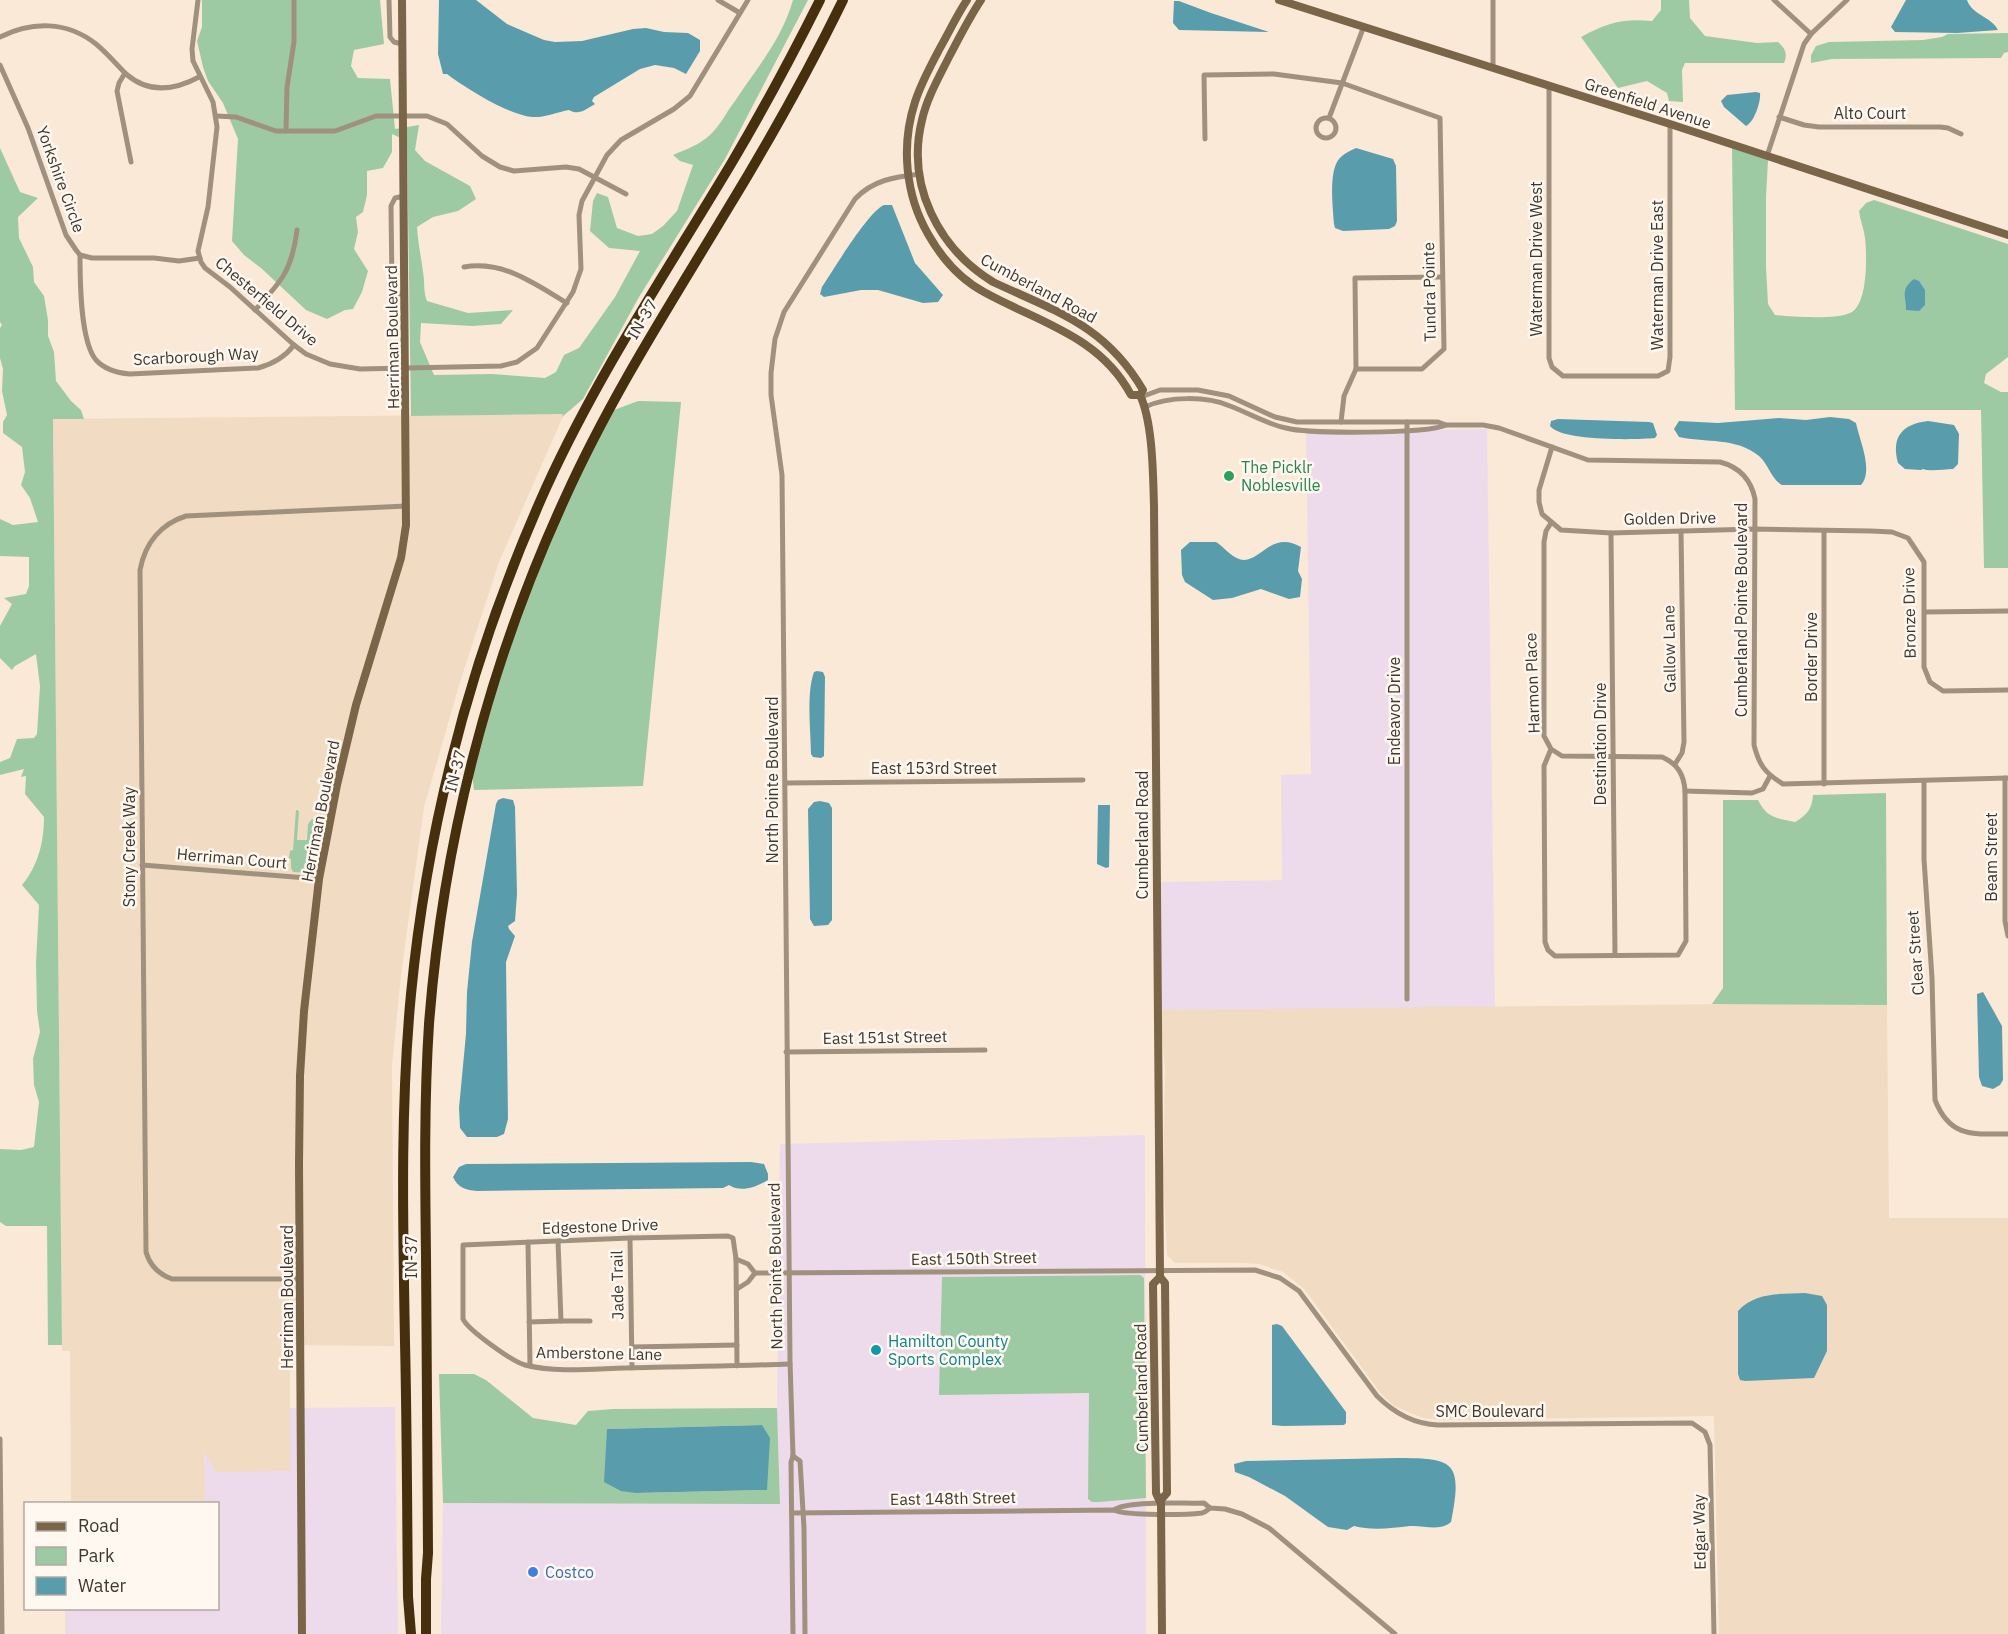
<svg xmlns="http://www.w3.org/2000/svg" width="2008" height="1634" viewBox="0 0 2008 1634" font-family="'IBM Plex Sans',sans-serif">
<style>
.commercial{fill:#eddbec}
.built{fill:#f1dbc2}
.green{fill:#9ecaa3;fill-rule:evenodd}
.water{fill:#599dac}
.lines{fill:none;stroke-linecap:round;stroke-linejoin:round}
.street{stroke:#a0917e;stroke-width:5}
.secondary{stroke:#7b6549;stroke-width:8}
.highway{stroke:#452f0d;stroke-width:10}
.leisure-dot{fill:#2e9e5b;stroke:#fff8f0;stroke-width:2}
.culture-dot{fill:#0f9aa8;stroke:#fff8f0;stroke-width:2}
.shop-dot{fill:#3f7fe0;stroke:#fff8f0;stroke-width:2}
.labels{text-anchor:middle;stroke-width:5;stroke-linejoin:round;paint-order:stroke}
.street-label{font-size:16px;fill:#3d372f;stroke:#fff8f0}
.leisure-label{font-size:16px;fill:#27864d;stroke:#fff8f0;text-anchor:start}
.culture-label{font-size:16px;fill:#0d838f;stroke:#fff8f0;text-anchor:start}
.shop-label{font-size:16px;fill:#366cbe;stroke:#fff8f0;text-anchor:start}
</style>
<rect width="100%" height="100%" fill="#fae9d6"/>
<g class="commercial">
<polygon points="1487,429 1495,1008 1160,1010 1158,882 1282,880 1281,775 1311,774 1306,432"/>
<polygon points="1145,1135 1146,1634 441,1634 443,1503 780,1504 777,1414 780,1144"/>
<polygon points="395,1407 398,1634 65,1634 65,1609 218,1608 218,1504 205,1503 204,1451 289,1471 290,1408"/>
</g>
<g class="built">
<polygon points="564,414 499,562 460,682 424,807 401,975 392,1065 394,1346 290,1345 290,1471 216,1472 204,1452 205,1503 71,1503 70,1351 62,1351 53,419"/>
<polygon points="1729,1004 1887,1005 1889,1218 2008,1218 2008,1634 1719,1634 1714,1416 1441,1420 1423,1418 1394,1406 1382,1395 1304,1289 1283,1272 1259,1264 1245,1263 1175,1263 1167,1255 1163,1170 1165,1069 1160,1010"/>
</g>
<g class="green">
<path d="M 202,0 L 380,0 L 384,44 L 354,50 L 351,66 L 358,78 L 390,79 L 395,129 L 419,125 L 415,150 L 425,161 L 470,186 L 476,199 L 458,211 L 433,217 L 417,227 C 418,243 421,256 423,272 C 425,282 423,291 427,301 L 468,313 L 513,310 L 501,324 L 472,326 L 421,323 L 420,342 L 434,375 L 492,374 L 545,378 L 556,372 L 564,355 L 579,348 L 615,297 L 640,251 L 609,248 L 590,231 L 593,201 L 597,193 L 608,197 L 617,228 L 638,236 L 652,234 L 663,226 L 677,211 L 693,165 L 680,161 L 673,155 C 687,149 699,145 710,135 C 720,126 727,111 735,101 C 757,68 782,39 793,0 L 808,0 L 725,159 L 639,297 L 583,399 L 562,417 L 563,414 L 411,416 L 407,141 L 392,134 L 392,152 L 383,168 L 367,171 L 367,195 L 363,212 L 356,217 L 358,232 L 354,249 L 368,271 L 362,292 L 353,309 L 345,310 L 327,319 L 306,310 L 261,268 L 244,255 L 232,241 L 238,139 L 223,103 L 208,81 L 203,67 L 197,41 L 202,27 Z"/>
<path d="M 1661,0 L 1689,0 L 1690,18 L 1705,36 L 1757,43 L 1778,42 C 1785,48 1788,54 1784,63 L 1685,63 L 1682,70 L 1683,102 L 1669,101 L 1667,93 L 1647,81 L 1618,88 L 1581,37 C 1606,23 1623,18 1652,21 L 1661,10 Z"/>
<polygon points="2008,33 2008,52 2004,53 2001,58 1832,59 1811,63 1811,55 1816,46 1829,42 1923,40 1942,37 1948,34"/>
<path d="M 0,148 L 20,192 L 38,198 L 18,217 L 19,238 L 33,267 L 34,282 L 44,296 L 48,320 L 48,336 L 54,352 L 56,381 L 71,401 L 81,410 L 84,419 L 53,419 L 62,1345 L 48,1345 L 47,1226 L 6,1226 L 0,1222 L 0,1149 L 21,1150 L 34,1147 L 39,1102 L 34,1085 L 33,1059 L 40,1032 L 37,1011 L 36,963 L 39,905 L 22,885 C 38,866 44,842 44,817 L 25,794 L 26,776 L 21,777 L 24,769 L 0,775 L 0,762 L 10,758 L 17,739 L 34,738 L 37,734 L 40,686 L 36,654 L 15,666 L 12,670 L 0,658 L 0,626 L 12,604 L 4,598 L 26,594 L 29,586 L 29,557 L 0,556 L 0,519 L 13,525 L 38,522 L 30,498 L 21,485 L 25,472 L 22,447 L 3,433 L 3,422 L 7,415 L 2,391 L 3,369 L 0,358 L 0,328 L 2,325 L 0,322 Z"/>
<path d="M 1732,148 L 1768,160 L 1766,197 L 1766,267 L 1768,304 L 1775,315 C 1790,317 1840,320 1852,312 C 1868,302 1867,255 1865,238 C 1864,229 1860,220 1859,211 L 1866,203 L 1874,200 L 2008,244 L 2008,357 L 1986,374 L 1984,383 L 2001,392 L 2008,392 L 2008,568 L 1984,568 L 1981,410 L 1735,410 Z"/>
<polygon points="638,401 681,402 643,786 474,790 471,764 531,578 606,413"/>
<path d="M 1886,793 L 1887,1005 L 1712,1004 L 1723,988 L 1723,800 L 1758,800 C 1767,818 1776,818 1795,822 C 1807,815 1812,809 1813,795 Z"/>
<polygon points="296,810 299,811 297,840 307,840 308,824 312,819 325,821 316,870 312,873 293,872 291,868 291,859 289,858 290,851 293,850"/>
<polygon points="1140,1275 1144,1278 1146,1498 1099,1502 1092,1502 1088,1499 1089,1393 939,1395 942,1277"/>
<path d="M 439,1374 L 474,1374 L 486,1380 L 533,1418 L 576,1425 L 588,1411 L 613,1409 L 777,1408 L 780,1504 L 443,1503 ZM 762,1425 L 767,1490 L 636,1493 L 607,1429 Z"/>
</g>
<g class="water">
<path d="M 439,0 L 476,0 L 507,24 L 544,40 L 555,42 L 582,41 L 633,29 L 646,28 L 664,32 L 688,33 L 700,40 L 700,51 L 686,74 L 674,68 L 655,65 L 640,69 L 594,97 L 592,101 L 595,104 C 586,109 579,116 569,110 C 557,112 545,118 532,117 C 507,114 467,89 447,74 L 443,74 L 438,54 Z"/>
<path d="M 1906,0 L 1967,0 C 1972,15 1992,17 1998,30 L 1957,33 L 1895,32 L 1891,27 Z"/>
<polygon points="1174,1 1179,1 1211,13 1269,32 1179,30 1173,23"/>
<path d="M 1756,92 L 1760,93 C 1761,102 1754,122 1746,126 L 1724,107 L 1721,101 L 1727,95 Z"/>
<path d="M 1356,148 L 1393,159 L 1396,166 L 1397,221 L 1395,226 L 1389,229 L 1343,231 L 1335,228 L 1334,224 C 1333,208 1329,177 1337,162 C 1341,155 1349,151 1356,148 Z"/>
<path d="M 884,205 L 892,205 L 915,263 L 943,295 L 938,302 L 923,303 L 878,290 L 861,290 L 824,297 L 820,294 L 822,287 C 834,269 868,212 884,205 Z"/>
<path d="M 1914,279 L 1919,281 L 1925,290 L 1925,305 L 1919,311 L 1906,310 C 1907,298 1899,290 1914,279 Z"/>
<path d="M 1830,417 L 1849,419 L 1856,423 C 1859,439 1874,471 1861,485 L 1782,485 C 1771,479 1769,465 1759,456 C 1736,437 1706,443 1679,437 L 1674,429 L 1679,421 L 1718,423 L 1779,418 L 1806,420 Z"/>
<path d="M 1558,419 L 1649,422 L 1653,423 L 1657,435 L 1655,438 C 1635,440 1561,441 1550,426 L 1551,421 Z"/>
<path d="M 1928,421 L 1954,425 L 1959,434 L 1958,464 L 1953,469 C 1944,469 1932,472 1923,469 L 1921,470 L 1905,469 L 1898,463 C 1891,437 1902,424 1928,421 Z"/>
<path d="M 1190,542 L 1216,542 C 1224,547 1230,556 1239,559 C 1259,566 1270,529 1301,547 L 1298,571 L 1302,579 L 1300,597 L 1289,599 L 1261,589 L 1232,598 L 1213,600 L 1185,582 L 1182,575 L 1181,550 Z"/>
<path d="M 817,671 L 823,672 L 825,677 L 824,756 L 821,758 L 813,757 L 811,754 C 811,731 806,694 814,672 Z"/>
<polygon points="503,798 513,800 515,807 517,894 515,921 508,926 509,929 515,936 506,962 508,1119 504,1134 497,1137 467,1137 460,1128 459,1108 466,1034 467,992 472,942 496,804 498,800"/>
<polygon points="820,801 829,803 832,808 832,920 828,925 814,926 810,919 808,809 814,802"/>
<polygon points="1098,805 1110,805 1109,867 1106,868 1097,864"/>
<polygon points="1983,992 2002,1026 2003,1080 2000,1085 1993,1089 1982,1086 1979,1077 1977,994"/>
<path d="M 751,1162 L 764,1164 L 768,1174 L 768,1180 C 756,1187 741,1193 729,1185 L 723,1188 L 477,1191 C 466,1190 458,1188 453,1177 L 459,1167 L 466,1164 Z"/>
<path d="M 1805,1293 L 1822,1296 L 1827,1305 L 1827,1351 L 1814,1378 L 1745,1381 L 1740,1380 L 1738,1374 L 1738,1311 C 1755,1292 1781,1294 1805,1293 Z"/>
<polygon points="1277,1324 1282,1326 1346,1412 1346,1423 1344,1425 1283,1426 1272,1425 1272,1325"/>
<polygon points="762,1425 770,1438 767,1490 636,1493 621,1491 604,1482 607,1429"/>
<path d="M 1397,1458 C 1454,1458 1463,1461 1451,1522 C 1439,1532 1424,1525 1410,1526 C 1392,1528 1372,1531 1354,1526 L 1347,1530 L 1328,1527 L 1285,1496 L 1249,1477 L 1235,1472 L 1234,1464 L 1246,1461 Z"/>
</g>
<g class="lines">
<g class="street">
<polyline points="198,0 192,49 193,61 213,102 217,127 208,207 198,251 201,262 205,268 230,287 294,345 306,354 330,364 360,369 501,366 517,362 537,348 573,292 581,269 579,215 582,201 607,155 621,140 674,109 690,96 748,0"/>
<polyline points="389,0 390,37 394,42 402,44"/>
<polyline points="718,0 740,13"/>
<polyline points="1774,0 1811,34"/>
<path d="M 0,37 C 32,21 67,21 96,44 C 107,53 116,64 126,74 C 149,94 175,90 199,77"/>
<polyline points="0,65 28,128 66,235 76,250 80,255 92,258 154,258 179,261 200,258"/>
<polyline points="1493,67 1493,0"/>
<polyline points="125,73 119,83 117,91 131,162"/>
<polyline points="1549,85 1549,358 1552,367 1563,376 1658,376 1668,371 1670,357 1670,124"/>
<polyline points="216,116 236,117 276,131 335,131 376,116 427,116 447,124 482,156 500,167 514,171 566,167 579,169 626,194"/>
<polyline points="1779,117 1804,125 1819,127 1940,127 1948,128 1961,134"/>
<circle cx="1326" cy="128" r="10"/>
<polyline points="1329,118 1364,26"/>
<polyline points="286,131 287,87 294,42 294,0"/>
<polyline points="1205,139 1204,75 1274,74 1342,83 1440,118 1444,349 1422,369 1356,369 1344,396 1341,422"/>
<polyline points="1767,156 1804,44 1811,34 1847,0"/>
<polyline points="404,196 395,198 391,206 392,286 396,293 405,295"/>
<path d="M 80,255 C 80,280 80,341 96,360 C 105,370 118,373 130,374 L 258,368 C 273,364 285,357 294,345"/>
<path d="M 464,267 C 503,260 535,284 567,303"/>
<path d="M 255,310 C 282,281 292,270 297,230"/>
<polyline points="1356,369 1355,278 1442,277"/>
<path d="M 1141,397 L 1160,390 L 1198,390 L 1229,396 L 1275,417 L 1297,422 L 1438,422 L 1446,425 L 1483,425 L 1499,428 L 1588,460 L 1720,462 C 1739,467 1751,479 1755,499 L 1754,745 C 1759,765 1765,773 1783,784 L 2008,778"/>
<path d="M 1145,407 C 1168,396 1207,396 1230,406 C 1249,413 1266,424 1286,428 C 1309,434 1426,434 1446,425"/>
<polyline points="1407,422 1407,999"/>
<polyline points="1552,447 1539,490 1539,502 1542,514 1561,530 1611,533 1755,529 1871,531 1892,532 1908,538 1924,562 1924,667 1930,682 1943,691 2008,690"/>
<path d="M 1551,523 L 1546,531 L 1544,542 L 1544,736 L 1551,749 L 1562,756 L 1662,757 C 1678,764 1684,775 1685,791 L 1686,941 L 1678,955 L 1555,956 L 1548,950 L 1545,942 L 1544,766 L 1551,749"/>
<polyline points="1824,531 1824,784"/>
<polyline points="1611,533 1615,955"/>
<polyline points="1925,612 2008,611"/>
<polyline points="1675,764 1682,753 1684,742 1681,531"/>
<polyline points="2005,778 2005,921 2008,936"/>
<path d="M 1924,781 L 1924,859 L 1932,978 L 1935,1100 C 1950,1138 1973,1134 2008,1134"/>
<polyline points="786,783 1083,780"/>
<polyline points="1685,791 1752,793 1763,789 1770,776"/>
<polyline points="142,865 319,879"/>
<polyline points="786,1052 985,1050"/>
<polyline points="630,1238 632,1368"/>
<polyline points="528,1242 530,1366"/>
<path d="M 736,1259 L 748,1264 L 755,1273 L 1255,1270 L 1280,1278 L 1299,1291 L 1377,1396 C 1394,1413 1413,1424 1438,1425 L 1692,1423 L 1705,1432 L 1710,1445 L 1714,1634"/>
<path d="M 300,1279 L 172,1279 C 158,1274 150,1266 146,1252 L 140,570 C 145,543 161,524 186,516 L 407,506"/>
<polyline points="737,1289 748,1282 755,1273"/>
<polyline points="561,1321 590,1321"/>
<polyline points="529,1322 561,1321 558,1241"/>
<polyline points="631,1347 737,1345"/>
<path d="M 737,1366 L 736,1259 L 733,1238 L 728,1236 L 630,1238 L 463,1245 L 463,1319 C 468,1330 513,1362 525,1365 C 557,1373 592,1369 625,1368 C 680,1367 735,1366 790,1364"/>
<polyline points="0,1439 2,1634"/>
<polyline points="793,1456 800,1461 804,1528 805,1634"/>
<path d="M 1114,1510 C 1127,1500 1184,1504 1204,1503 L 1210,1508 L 1225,1509 L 1242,1514 L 1269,1528 L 1395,1634"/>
<path d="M 792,1513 L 1114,1510 C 1127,1516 1186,1515 1202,1513 C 1206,1512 1206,1511 1210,1508"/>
<path d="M 793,1634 L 791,1462 L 793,1456 L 790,1361 L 782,475 L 771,395 L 771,373 L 775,339 L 784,312 L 855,199 C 873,180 894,177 920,174"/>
</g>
<g class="secondary">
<path d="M 967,0 C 957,15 949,32 940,48 C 931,65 921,83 915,102 C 901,145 905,194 928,234 C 941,257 960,279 984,292 C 1038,322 1100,336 1131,395 L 1140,395"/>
<path d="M 981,0 C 969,18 959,38 949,57 C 939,77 927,98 922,120 C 906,185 938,248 993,282 C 1057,312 1105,325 1143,390 L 1140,395 C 1153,423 1153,475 1154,506 L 1160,1277 L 1165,1283 L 1167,1493 L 1161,1500"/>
<polyline points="1279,0 1670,124 2008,235"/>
<polyline points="1160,1277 1153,1284 1156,1493 1161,1504 1162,1634"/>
<polyline points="302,1634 299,1164 300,1076 304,1011 319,879 337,785 356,705 401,558 406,525 402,0"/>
</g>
<g class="highway">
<path d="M 411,1634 L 408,1597 C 407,1512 407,1427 405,1342 C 403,1226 400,1110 411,994 C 428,820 474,648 546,488 C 598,374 667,271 731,164 C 763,110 792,56 820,0"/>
<path d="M 426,1634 L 426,1579 L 428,1553 C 428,1454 427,1355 426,1255 C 425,1178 424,1101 429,1024 C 443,842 489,663 565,498 C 611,396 670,305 727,210 C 769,141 808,72 843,0"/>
</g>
</g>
<circle class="leisure-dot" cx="1229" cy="476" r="6"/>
<circle class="culture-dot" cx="876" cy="1350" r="6"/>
<circle class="shop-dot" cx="533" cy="1572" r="6"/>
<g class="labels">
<g class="street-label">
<text transform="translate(1648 103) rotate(18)" y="6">Greenfield Avenue</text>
<text x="1870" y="119">Alto Court</text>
<text transform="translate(61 179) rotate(70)" y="6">Yorkshire Circle</text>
<text transform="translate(1536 259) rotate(-90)" y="6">Waterman Drive West</text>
<text transform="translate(1657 275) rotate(-90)" y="6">Waterman Drive East</text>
<text transform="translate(1039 288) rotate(28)" y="6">Cumberland Road</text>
<text transform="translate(1429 292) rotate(-91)" y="6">Tundra Pointe</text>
<text transform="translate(267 301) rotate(40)" y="6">Chesterfield Drive</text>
<text transform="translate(642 319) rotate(-59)" y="6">IN-37</text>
<text transform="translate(392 337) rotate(-91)" y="6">Herriman Boulevard</text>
<text transform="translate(196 356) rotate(-3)" y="6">Scarborough Way</text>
<text transform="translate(1670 518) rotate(-1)" y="6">Golden Drive</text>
<text transform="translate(1741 610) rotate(-90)" y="6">Cumberland Pointe Boulevard</text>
<text transform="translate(1909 613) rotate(-91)" y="6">Bronze Drive</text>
<text transform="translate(1669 649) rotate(-91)" y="6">Gallow Lane</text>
<text transform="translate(1811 657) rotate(-90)" y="6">Border Drive</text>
<text transform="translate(1532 683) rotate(-92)" y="6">Harmon Place</text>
<text transform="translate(1394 711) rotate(-90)" y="6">Endeavor Drive</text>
<text transform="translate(1600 744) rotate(-90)" y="6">Destination Drive</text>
<text x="934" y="774">East 153rd Street</text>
<text transform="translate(455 771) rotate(-76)" y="6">IN-37</text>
<text transform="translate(772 780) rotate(-90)" y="6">North Pointe Boulevard</text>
<text transform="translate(320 811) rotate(-79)" y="6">Herriman Boulevard</text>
<text transform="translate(1142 835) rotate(-90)" y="6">Cumberland Road</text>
<text transform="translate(129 847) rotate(-90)" y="6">Stony Creek Way</text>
<text transform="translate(1991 857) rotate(-90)" y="6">Beam Street</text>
<text transform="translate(232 858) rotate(5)" y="6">Herriman Court</text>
<text transform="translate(1915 953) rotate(-94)" y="6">Clear Street</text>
<text transform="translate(885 1037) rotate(-1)" y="6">East 151st Street</text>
<text transform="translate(600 1226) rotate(-2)" y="6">Edgestone Drive</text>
<text transform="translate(411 1257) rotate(-90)" y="6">IN-37</text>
<text transform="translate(974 1258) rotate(-1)" y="6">East 150th Street</text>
<text transform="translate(775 1266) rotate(-91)" y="6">North Pointe Boulevard</text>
<text transform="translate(617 1285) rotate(-91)" y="6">Jade Trail</text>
<text transform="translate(287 1297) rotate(-90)" y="6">Herriman Boulevard</text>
<text transform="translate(599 1353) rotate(1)" y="6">Amberstone Lane</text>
<text transform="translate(1141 1388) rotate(-91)" y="6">Cumberland Road</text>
<text x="1490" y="1417">SMC Boulevard</text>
<text transform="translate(953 1498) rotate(-1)" y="6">East 148th Street</text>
<text transform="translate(1699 1532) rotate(-91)" y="6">Edgar Way</text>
</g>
<g class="leisure-label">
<text x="1241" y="473">The Picklr<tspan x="1241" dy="18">Noblesville</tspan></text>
</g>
<g class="culture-label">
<text x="888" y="1347">Hamilton County<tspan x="888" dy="18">Sports Complex</tspan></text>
</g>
<g class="shop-label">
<text x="545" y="1578">Costco</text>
</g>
</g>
<rect x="24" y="1502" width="195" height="108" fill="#fff8f0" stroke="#b1aba3" stroke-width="1.5"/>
<rect x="36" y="1522" width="30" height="9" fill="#7b6549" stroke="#b1aba3" stroke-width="1.5"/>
<text x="78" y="1532" font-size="18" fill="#3d372f">Road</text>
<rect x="36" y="1547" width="30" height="18" fill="#9ecaa3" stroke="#b1aba3" stroke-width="1.5"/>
<text x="78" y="1562" font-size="18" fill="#3d372f">Park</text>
<rect x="36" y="1577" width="30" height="18" fill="#599dac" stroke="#b1aba3" stroke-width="1.5"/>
<text x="78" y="1592" font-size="18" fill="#3d372f">Water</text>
</svg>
